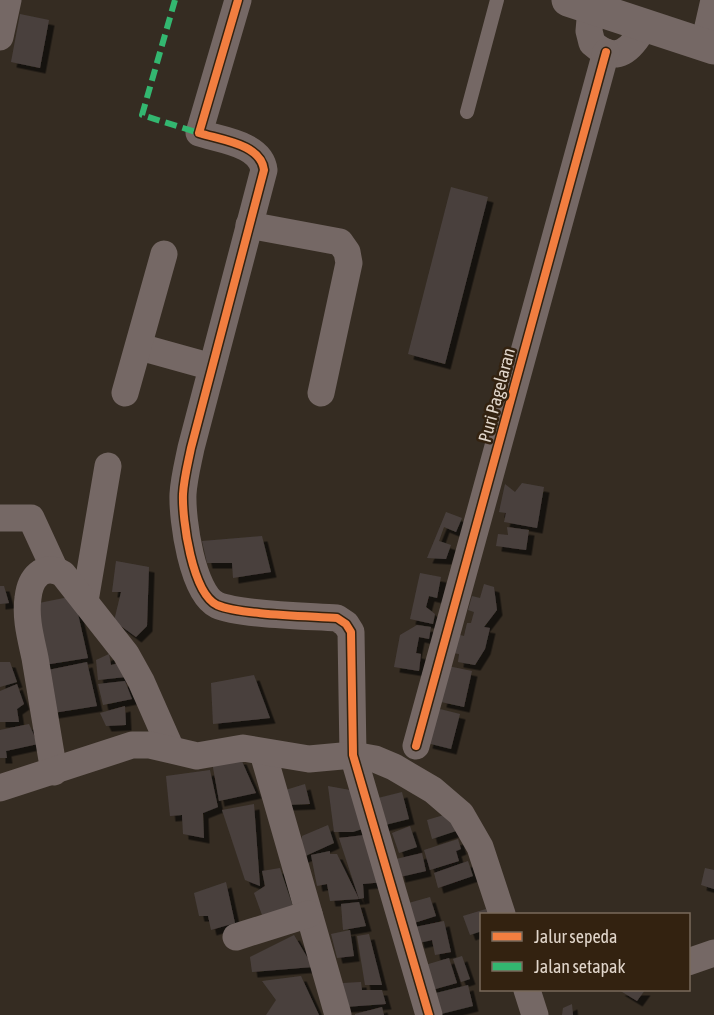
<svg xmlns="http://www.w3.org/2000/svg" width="714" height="1015" viewBox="0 0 714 1015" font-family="'Asap Condensed',sans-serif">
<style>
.building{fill:#49403e;filter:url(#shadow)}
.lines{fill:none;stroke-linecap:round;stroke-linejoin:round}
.service{stroke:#756865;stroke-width:14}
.minor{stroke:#756865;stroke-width:27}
.tertiary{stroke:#756865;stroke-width:33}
.quiet{stroke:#33b770;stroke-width:6;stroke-dasharray:12 6;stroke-linecap:butt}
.cycleway-casing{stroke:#332210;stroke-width:11}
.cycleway{stroke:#f27e40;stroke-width:8}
.labels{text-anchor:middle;stroke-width:5;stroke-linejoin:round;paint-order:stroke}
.street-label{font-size:18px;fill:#e1d6cb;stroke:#332210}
</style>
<defs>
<filter id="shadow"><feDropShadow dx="5.5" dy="5.5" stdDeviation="0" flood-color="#0009"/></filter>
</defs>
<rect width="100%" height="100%" fill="#352c22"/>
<g class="building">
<polygon points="20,14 49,20 40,68 11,62"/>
<polygon points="451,187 488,197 445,364 408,354"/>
<polygon points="522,483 544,487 537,528 504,522 506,513 499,512 505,484 515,492"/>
<polygon points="446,512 462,518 456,532 444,527 439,541 451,545 446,559 427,558"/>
<polygon points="507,527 529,530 526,550 496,546 498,534 508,535"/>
<polygon points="262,536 271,572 233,578 232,563 207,563 202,541"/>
<polygon points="116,561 149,567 147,626 136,637 114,621 121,592 112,592"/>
<polygon points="420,573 441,577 437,598 429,596 426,607 435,614 433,624 410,619"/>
<polygon points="484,584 494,587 497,610 484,627 490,628 485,649 475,665 458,662 459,654 453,653 456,634 464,636 467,623 471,623 474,612 468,610 472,596 480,598"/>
<polygon points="0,586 4,586 9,603 0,604"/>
<polygon points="74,596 88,658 44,665 34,604"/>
<polygon points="417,625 431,627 429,639 419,637 416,653 421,654 419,671 394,667 400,635"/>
<polygon points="109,654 111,665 123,662 126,677 98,680 96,660"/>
<polygon points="0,662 10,662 17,682 0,687"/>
<polygon points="87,662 97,706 53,713 48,670"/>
<polygon points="448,666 472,671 464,707 441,702"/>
<polygon points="254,675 270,718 213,724 211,683"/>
<polygon points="125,681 132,699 103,705 98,684"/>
<polygon points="17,684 24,704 17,709 19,722 0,722 0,691"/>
<polygon points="125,706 126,725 106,726 100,713"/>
<polygon points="436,708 460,714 451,749 427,743"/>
<polygon points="29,724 38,744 6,751 7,758 0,758 0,730"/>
<polygon points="241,759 256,793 219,801 212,762"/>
<polygon points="210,770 218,807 203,813 204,838 183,834 182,815 170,816 166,776"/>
<polygon points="305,784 310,804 285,805 279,792"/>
<polygon points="328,786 361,792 371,826 353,832 334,832"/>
<polygon points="402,792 409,819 381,826 374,799"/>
<polygon points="254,804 260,886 245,880 222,810"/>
<polygon points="454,812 459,830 432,839 427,820"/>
<polygon points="328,825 334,843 301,858 302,836"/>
<polygon points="410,826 417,847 399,853 392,833"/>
<polygon points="373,834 384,882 363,884 364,898 359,899 339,838"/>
<polygon points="458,839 461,849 456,851 459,861 430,870 424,850"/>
<polygon points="330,851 330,854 337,854 359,899 330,901 327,884 317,886 311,855"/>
<polygon points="422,853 426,871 400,877 396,859"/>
<polygon points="468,861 473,876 438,888 434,873"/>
<polygon points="280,868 293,907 262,915 254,893 265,886 262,871"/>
<polygon points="705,868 714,870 714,889 701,885"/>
<polygon points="226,882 235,923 211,930 208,916 199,916 194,893"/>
<polygon points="430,897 436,916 411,924 405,904"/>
<polygon points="359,902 366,926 343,930 341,904"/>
<polygon points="486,909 488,914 482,914 482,931 470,935 463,916"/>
<polygon points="444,921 451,952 435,955 432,940 419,943 415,927"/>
<polygon points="350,930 354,956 337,958 331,934"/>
<polygon points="369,934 382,985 365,985 357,936"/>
<polygon points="294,935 313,967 252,972 250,957"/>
<polygon points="462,956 470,979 461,982 453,959"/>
<polygon points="449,958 457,983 432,990 425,965"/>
<polygon points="301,976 319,1015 266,1015 276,1000 262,981"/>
<polygon points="361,982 362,990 382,990 386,1004 345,1007 343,983"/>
<polygon points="468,985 473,1006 437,1015 432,994"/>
<polygon points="619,990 645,990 637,1001"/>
<polygon points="572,1004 573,1015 562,1015 563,1008"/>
<polygon points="382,1007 384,1015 355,1015 355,1014"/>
</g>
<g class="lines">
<polyline class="service" points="467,112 497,0"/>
<g class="minor">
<path d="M 238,0 L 199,133 C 221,140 261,144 264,170 L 191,448 C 188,463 184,478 183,494 C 182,519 192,593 217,605 C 240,615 309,616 337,618 L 346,624 L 351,632 L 353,755 L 429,1015"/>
<path d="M 591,8 L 589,31 L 592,43 C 617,66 632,49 645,25"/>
<polyline points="0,37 8,0"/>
<polyline points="704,44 714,0"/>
<polyline points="249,225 340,242 347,252 349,263 321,393"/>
<polyline points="140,347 212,367"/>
<polyline points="125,393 164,254"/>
<polyline points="0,518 31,518 54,568"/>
<polyline points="85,601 108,466"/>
<polyline points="416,746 606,52"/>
<polyline points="263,753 338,1015"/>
<path d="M 54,772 C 48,734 41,696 35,658 C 31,639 25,618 28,598 C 30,578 43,562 63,574 L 126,654 L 141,681 L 171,749"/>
<polyline points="0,788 132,745 150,745 197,756 243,748 309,759 353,755 375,759 394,767 433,790 461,814 480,847 502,914"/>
<polyline points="236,937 309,914"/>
<polyline points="688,962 714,953"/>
<polyline points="527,990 535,1015"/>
</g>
<polyline class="tertiary" points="568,0 714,48"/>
<polyline class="quiet" points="175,0 142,115 199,133"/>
<g class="cycleway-casing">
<g id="cycleway">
<path d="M 238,0 L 199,133 C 221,140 261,144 264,170 L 191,448 C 188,463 184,478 183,494 C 182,519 192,593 217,605 C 240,615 309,616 337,618 L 346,624 L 351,632 L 353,755 L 429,1015"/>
<polyline points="416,746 606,52"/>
</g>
</g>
<use href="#cycleway" class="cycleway"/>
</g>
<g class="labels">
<g class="street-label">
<text transform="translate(497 395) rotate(-75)" y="6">Puri Pagelaran</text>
</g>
</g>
<rect x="480" y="913" width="210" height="78" fill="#332210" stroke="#796a5b" stroke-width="1.5"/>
<rect x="492" y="932" width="30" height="9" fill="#f27e40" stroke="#796a5b" stroke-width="1.5"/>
<text x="534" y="943" font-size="18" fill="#e1d6cb">Jalur sepeda</text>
<rect x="492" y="962" width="30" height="9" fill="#33b770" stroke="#796a5b" stroke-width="1.5"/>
<text x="534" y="973" font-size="18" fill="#e1d6cb">Jalan setapak</text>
</svg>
